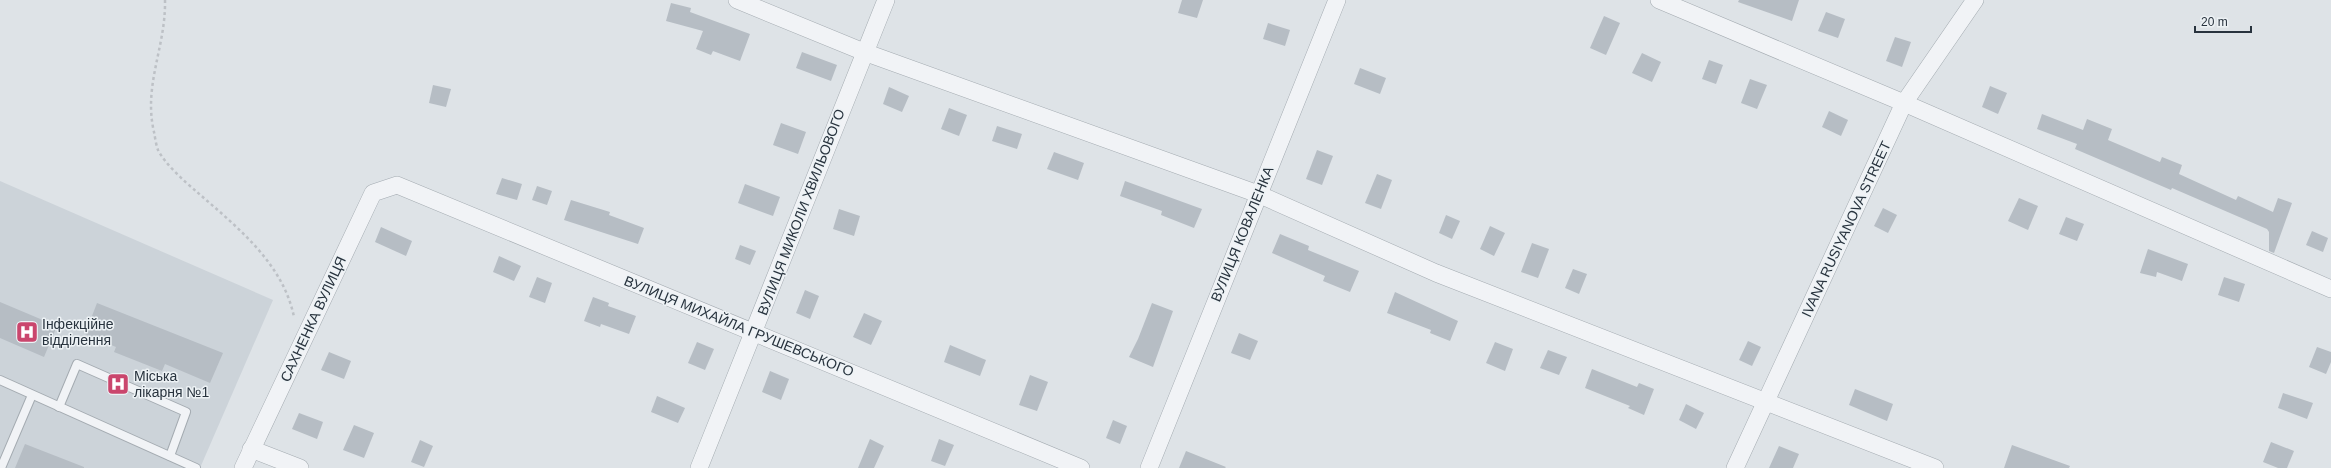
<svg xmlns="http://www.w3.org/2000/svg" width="2331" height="468" viewBox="0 0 2331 468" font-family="Helvetica,sans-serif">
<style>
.built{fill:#ccd3d9}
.building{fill:#b6bdc4}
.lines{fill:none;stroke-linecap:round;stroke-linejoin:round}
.service-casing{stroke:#a4abb1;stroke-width:10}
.minor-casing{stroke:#a4abb1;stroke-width:18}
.path{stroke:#bdc1c6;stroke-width:2.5;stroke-dasharray:3 3;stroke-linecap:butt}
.service{stroke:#f1f3f6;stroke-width:8}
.minor{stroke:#f1f3f6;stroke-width:17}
.labels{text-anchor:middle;stroke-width:3;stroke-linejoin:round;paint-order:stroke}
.street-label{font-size:14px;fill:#28333e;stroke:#edf2f5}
.poi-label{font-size:14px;fill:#28333e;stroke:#edf2f5;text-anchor:start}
</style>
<rect width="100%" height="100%" fill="#dee3e7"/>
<polygon class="built" points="0,181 273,300 200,468 0,468"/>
<g class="building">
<polygon points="1182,0 1203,0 1197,18 1178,13"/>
<polygon points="1739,0 1799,0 1792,21 1738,2"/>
<polygon points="671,3 691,8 690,12 750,34 740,61 713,51 711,55 696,49 703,31 666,21"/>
<polygon points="1826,12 1845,19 1838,38 1818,31"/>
<polygon points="1604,16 1620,23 1606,55 1590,48"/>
<polygon points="1268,23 1290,30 1285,46 1263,39"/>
<polygon points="1895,37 1911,42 1902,67 1886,61"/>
<polygon points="802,52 837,65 831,81 796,68"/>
<polygon points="1642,53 1661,62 1652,82 1632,73"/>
<polygon points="1709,60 1723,65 1716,84 1702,79"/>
<polygon points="1360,68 1386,78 1380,94 1354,84"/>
<polygon points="1750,79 1767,85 1757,109 1741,103"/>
<polygon points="433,85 451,89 446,107 429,103"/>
<polygon points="1990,86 2007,93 1998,114 1982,107"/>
<polygon points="889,87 909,96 902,112 883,104"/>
<polygon points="949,108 967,115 959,136 941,129"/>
<polygon points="1829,111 1848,120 1841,136 1822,127"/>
<polygon points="2042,114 2083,130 2087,119 2112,129 2108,140 2160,162 2162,157 2182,165 2179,174 2236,200 2238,196 2273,212 2278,198 2292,203 2274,253 2269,251 2269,232 2267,229 2172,188 2171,190 2075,149 2077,144 2037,129"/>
<polygon points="781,123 806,132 798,154 773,145"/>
<polygon points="997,126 1022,134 1017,149 992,141"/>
<polygon points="1317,150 1333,156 1322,185 1306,179"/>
<polygon points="1054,152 1084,163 1078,180 1047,169"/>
<polygon points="1377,174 1392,180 1381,209 1365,203"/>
<polygon points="502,178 522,184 517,200 496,194"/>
<polygon points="1125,181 1202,209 1194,228 1161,215 1162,211 1120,196"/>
<polygon points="745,184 780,197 773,216 738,203"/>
<polygon points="537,186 552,191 547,205 532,200"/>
<polygon points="2019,198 2038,206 2028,230 2008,221"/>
<polygon points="571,200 610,212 609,215 644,228 638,244 564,220"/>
<polygon points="1883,208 1897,215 1888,233 1874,226"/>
<polygon points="839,209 860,216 854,236 833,229"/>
<polygon points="1446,215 1460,221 1452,239 1439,233"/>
<polygon points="2066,217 2084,224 2077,241 2059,234"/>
<polygon points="1490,226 1505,233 1494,256 1480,249"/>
<polygon points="381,227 412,241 406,256 375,242"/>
<polygon points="2312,231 2328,238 2323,252 2306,245"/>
<polygon points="1280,234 1309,246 1308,250 1359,271 1350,292 1323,281 1325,276 1272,253"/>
<polygon points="1532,243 1549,249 1538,278 1521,272"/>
<polygon points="740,245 756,251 750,265 735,259"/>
<polygon points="2148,249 2188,264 2182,281 2157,272 2156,277 2140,273"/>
<polygon points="499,256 521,266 514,281 493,272"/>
<polygon points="1573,269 1587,274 1579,294 1565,288"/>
<polygon points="537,277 552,283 545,303 529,297"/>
<polygon points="2224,277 2245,284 2239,302 2218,295"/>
<polygon points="805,290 819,296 810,319 796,313"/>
<polygon points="1395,292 1458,321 1450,341 1430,333 1431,330 1387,313"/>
<polygon points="593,297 609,303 608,306 636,316 629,334 601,324 600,327 584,321"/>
<polygon points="0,302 57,326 44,357 0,338"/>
<polygon points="97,303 223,353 210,383 165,364 162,371 114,352 116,347 85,334"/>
<polygon points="1152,303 1173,311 1153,367 1129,357 1138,339"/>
<polygon points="864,313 882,321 871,345 853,337"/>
<polygon points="1239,333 1258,341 1250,360 1231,353"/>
<polygon points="1748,341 1761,347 1752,366 1739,360"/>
<polygon points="697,342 714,349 705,370 688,363"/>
<polygon points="1495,342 1513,349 1505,371 1486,363"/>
<polygon points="950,345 986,360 980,376 944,362"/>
<polygon points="2317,347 2331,352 2331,362 2326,374 2309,367"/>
<polygon points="1548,350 1567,357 1559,375 1540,368"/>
<polygon points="329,352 351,361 344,379 321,370"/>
<polygon points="1592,369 1637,387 1639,383 1654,389 1644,415 1628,408 1630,406 1585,388"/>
<polygon points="770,371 789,379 781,400 762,392"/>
<polygon points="1030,375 1048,382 1037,411 1019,405"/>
<polygon points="1855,389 1893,404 1887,421 1849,405"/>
<polygon points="2283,393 2313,403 2307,419 2278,408"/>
<polygon points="657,396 685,408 678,423 651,412"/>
<polygon points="1686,404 1704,413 1696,429 1679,420"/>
<polygon points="299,413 323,422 317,439 292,429"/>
<polygon points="1113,420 1127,426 1120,444 1106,438"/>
<polygon points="354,425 374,433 364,458 343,450"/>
<polygon points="870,439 884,446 874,468 858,468"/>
<polygon points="939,439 954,445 945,466 931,461"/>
<polygon points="420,440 433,446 424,467 411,462"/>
<polygon points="2271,442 2294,451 2287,468 2278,468 2263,462"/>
<polygon points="25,444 84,467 84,468 15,468"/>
<polygon points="2012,445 2070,466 2069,468 2004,468"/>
<polygon points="1779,446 1799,454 1793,468 1769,468"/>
<polygon points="1186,451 1226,467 1225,468 1179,468"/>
</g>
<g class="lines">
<g class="service-casing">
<g id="service">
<polyline points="0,380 196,468"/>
<polyline points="59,407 77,364 186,412 170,456"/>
<polyline points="1,468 32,395"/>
</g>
</g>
<g class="minor-casing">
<g id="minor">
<polyline points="737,0 864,52 1258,194 1436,273 1935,468"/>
<polyline points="1659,0 1904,103 2331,289"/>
<polyline points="251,449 300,468"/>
<polyline points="243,468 373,193 397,185 1081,468"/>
<polyline points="699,468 886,0"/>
<polyline points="1149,468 1337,0"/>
<polyline points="1735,468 1904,103 1975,0"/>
</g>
</g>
<path class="path" d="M 165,0 C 166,47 143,85 154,132 C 155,137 156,145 158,150 C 165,164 185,182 197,192 C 237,227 283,263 294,317"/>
<use href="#service" class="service"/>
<use href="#minor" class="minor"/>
</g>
<defs>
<g id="hospital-square" transform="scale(1.15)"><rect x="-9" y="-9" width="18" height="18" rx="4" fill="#ca466d" stroke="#edf2f5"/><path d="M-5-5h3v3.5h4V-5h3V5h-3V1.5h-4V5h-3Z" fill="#fff"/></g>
</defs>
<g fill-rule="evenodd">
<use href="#hospital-square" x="27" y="332"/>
<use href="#hospital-square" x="118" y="384"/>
</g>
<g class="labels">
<g class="street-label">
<text transform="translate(801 212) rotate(-69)" y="5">ВУЛИЦЯ МИКОЛИ ХВИЛЬОВОГО</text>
<text transform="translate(1846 229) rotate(-65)" y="5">IVANA RUSIYANOVA STREET</text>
<text transform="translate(1242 234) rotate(-68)" y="5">ВУЛИЦЯ КОВАЛЕНКА</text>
<text transform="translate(313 319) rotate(-65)" y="5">САХНЕНКА ВУЛИЦЯ</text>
<text transform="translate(739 326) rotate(22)" y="5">ВУЛИЦЯ МИХАЙЛА ГРУШЕВСЬКОГО</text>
</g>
<g class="poi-label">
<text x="42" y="329">Інфекційне<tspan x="42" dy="16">відділення</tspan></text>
<text x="134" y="381">Міська<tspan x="134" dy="16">лікарня №1</tspan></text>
</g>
</g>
<path d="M2195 26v6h56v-6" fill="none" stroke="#28333e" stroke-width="2"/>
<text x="2201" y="26" font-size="12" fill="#28333e" stroke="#edf2f5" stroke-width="3" paint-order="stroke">20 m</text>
</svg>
